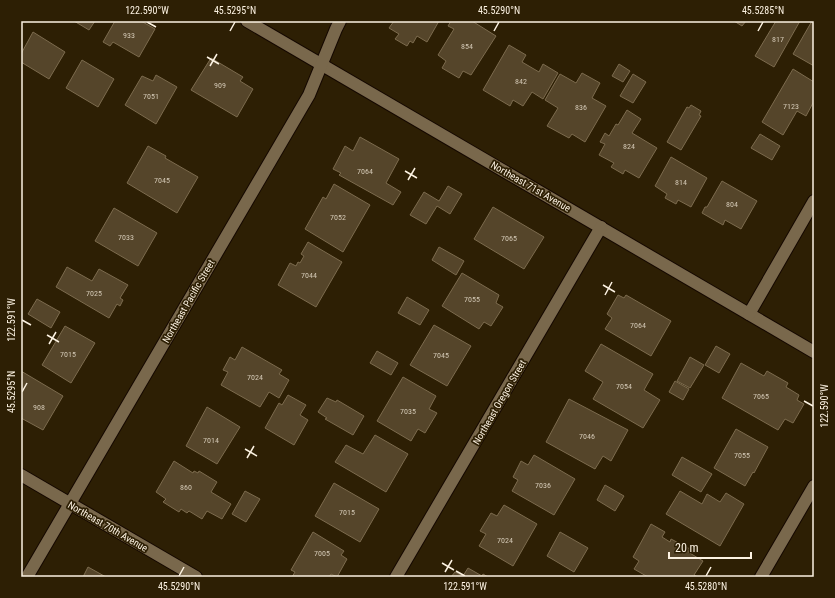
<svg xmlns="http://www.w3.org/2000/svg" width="835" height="598" viewBox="0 0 835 598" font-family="'Roboto Condensed',sans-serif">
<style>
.building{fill:#55452a;stroke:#7c6b4e}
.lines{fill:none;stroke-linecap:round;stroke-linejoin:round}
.street-casing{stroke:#150800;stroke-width:14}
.street{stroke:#79684c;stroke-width:12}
.ticks{fill:none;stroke:#fcf2e2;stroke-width:1.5}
.labels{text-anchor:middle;stroke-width:3.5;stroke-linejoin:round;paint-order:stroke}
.number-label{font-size:8px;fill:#d2c7b4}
.street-label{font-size:10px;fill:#fcf2e2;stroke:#2d1f04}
.neatline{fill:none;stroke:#fcf2e2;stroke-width:1.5}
.ticks-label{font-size:10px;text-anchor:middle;fill:#fcf2e2}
</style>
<rect width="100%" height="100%" fill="#2d1f04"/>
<g class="building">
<polygon points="74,21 95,21 89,30"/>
<polygon points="115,21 141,21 155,29 139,57 113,42 110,46 103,42"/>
<polygon points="394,21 439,21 427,42 417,36 413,43 410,41 407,46 395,39 399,34 389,28"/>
<polygon points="451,21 472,21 496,36 471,75 463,71 459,78 442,68 446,61 438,55 454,29 448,26"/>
<polygon points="734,21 746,21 742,26"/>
<polygon points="776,21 800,21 774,67 755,56"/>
<polygon points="812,21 814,21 814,66 793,54"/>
<polygon points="33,32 65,52 49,79 21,62 21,54"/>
<polygon points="509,45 526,55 522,62 539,72 543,64 558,73 543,99 532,92 523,106 513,100 510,106 483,90"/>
<polygon points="211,58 243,77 240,81 253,89 237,117 191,90"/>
<polygon points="82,60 114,79 98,107 66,88"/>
<polygon points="619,64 630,71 623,82 612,76"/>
<polygon points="793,69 814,82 814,101 806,116 797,111 783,135 762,122"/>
<polygon points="582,73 600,83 592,98 606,106 585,142 572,134 569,138 547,126 558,108 545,100 560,74 576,83"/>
<polygon points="633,74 646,82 633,103 620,96"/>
<polygon points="156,75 177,87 156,124 125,105 142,76 153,81"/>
<polygon points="691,105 701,111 699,115 701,116 681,150 667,142 687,107 689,108"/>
<polygon points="627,110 641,119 632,133 657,148 639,178 625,170 623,174 611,167 614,163 599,155 605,144 600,142 605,133 609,136 616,124 618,125"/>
<polygon points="760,134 780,146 772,160 751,148"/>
<polygon points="360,137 399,159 386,183 401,192 393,205 339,175 341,173 333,169 345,146 353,151"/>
<polygon points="148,146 166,156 165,158 198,177 177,213 127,183"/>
<polygon points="671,157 707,178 691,207 678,200 676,204 665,198 667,194 655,186"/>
<polygon points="722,181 757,201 741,229 725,220 723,225 702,213 705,207 707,207"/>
<polygon points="334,184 370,205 343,252 305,229 323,197 326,199"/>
<polygon points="448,186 462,194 450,214 437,206 426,224 410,215 424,192 439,201"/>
<polygon points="493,207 544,237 524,269 474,239"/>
<polygon points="114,208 157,233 138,266 95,241"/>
<polygon points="308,242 342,262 316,307 278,285 290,263 296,266 298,262 300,263 304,256 301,254"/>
<polygon points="439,247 464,261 456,275 432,260"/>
<polygon points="67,267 92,281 99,269 128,285 120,298 123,300 120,306 117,304 109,318 56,287"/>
<polygon points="462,273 499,295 496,303 503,307 491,326 484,322 479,329 442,306"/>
<polygon points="618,295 624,298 626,295 671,321 651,356 605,329 612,318 607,314"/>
<polygon points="407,297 429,310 420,325 398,313"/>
<polygon points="37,299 60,312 51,328 28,314"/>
<polygon points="434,325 471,346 447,386 410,365"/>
<polygon points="65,326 95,343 71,383 42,365"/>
<polygon points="601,344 653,374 644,390 660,400 643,428 593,399 603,382 585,371"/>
<polygon points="716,346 730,354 719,373 705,365"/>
<polygon points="242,347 282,370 279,374 289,380 279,398 269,392 260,407 221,385 228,372 223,370 230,357 235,360"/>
<polygon points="377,351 398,363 391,375 370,363"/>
<polygon points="690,357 704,365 690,388 677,381"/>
<polygon points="741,363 764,376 767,371 788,383 786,387 799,395 797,400 804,404 793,423 785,419 778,430 722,398"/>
<polygon points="21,371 63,396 43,430 21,418"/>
<polygon points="403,377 436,396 429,409 437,413 425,433 418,429 411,441 377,421"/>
<polygon points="675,381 689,389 683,400 669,392"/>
<polygon points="288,395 306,405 300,415 308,420 294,445 265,428 279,403 282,405"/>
<polygon points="327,398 336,402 337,400 364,416 353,435 325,419 327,418 318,412"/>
<polygon points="569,399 628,430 611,461 603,456 595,469 546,442"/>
<polygon points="207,407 240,427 217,464 186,446"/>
<polygon points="736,429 768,447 754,473 753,472 745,486 714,468"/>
<polygon points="375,435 408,454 386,492 335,462 346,445 363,454"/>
<polygon points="534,455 575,479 554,515 512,491 518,480 513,477 521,461 528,465"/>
<polygon points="682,457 712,474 701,492 672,475"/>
<polygon points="174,461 193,473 194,471 198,473 199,471 217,482 211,492 231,504 222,519 207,511 202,519 189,511 187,513 181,509 179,512 163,502 166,499 156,492"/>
<polygon points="334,483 379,509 360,542 315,516"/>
<polygon points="605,485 624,496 615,511 597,500"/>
<polygon points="245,491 260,499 246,522 232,514"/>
<polygon points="680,491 702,504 707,494 720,502 726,493 744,504 720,546 666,514"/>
<polygon points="504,505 537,524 513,566 479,546 486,534 480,531 491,513 497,516"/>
<polygon points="651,524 665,532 662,537 670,542 671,539 690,549 688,552 703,561 694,575 698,577 648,577 634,569 639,561 633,557"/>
<polygon points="313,532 344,551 341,555 347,559 337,577 331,574 329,577 292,577 295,572 291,570"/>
<polygon points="560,532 588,548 574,572 547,556"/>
<polygon points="88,567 106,577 83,577"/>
<polygon points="468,568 482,576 483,574 488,577 451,577 455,572 463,576"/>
</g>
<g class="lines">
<g class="street-casing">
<g id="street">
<polyline points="247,21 814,352"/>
<polyline points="749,314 814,201"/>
<polyline points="21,475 196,577"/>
<polyline points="27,577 309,95 336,29 340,21"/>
<polyline points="396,577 601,227"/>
<polyline points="761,577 814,486"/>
</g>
</g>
<use href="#street" class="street"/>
</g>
<path class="ticks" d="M 147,22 L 156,27M 230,31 L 235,22M 494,31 L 499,22M 758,31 L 763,22M 207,57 L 219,64M 210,66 L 217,54M 405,171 L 417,178M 408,180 L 415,168M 603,285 L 615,292M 605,295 L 612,282M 22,320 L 31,325M 47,335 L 59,342M 49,344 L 56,332M 22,392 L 27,383M 804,401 L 813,406M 245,449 L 257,456M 247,458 L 254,446M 442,563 L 454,570M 456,571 L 465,576M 445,572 L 452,560M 179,576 L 184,567M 706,576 L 711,567"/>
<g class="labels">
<g class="number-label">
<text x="129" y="38">933</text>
<text x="778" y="42">817</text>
<text x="467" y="49">854</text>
<text x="521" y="84">842</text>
<text x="220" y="88">909</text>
<text x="151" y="99">7051</text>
<text x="791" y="109">7123</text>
<text x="581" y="110">836</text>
<text x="629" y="149">824</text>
<text x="365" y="174">7064</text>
<text x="162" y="183">7045</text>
<text x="681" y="185">814</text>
<text x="732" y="207">804</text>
<text x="338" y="220">7052</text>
<text x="126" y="240">7033</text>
<text x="509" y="241">7065</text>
<text x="309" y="278">7044</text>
<text x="94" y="296">7025</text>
<text x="472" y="302">7055</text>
<text x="638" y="328">7064</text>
<text x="68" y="357">7015</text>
<text x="441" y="358">7045</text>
<text x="255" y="380">7024</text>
<text x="624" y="389">7054</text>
<text x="761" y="399">7065</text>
<text x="39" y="410">908</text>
<text x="408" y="414">7035</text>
<text x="587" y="439">7046</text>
<text x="211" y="443">7014</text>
<text x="742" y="458">7055</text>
<text x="543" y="488">7036</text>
<text x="186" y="490">860</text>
<text x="347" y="515">7015</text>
<text x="505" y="543">7024</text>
<text x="322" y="556">7005</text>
</g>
<g class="street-label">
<text transform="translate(531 186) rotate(30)" y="4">Northeast 71st Avenue</text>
<text transform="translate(188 301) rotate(-60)" y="4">Northeast Pacific Street</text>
<text transform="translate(499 402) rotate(-60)" y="4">Northeast Oregon Street</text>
<text transform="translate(108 526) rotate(30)" y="4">Northeast 70th Avenue</text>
</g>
</g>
<rect width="835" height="598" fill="none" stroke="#2d1f04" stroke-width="44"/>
<path d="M669 552v6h82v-6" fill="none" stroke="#fcf2e2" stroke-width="2"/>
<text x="675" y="552" font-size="12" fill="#fcf2e2" stroke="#2d1f04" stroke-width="3" paint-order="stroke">20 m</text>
<rect x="22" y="22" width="791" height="554" class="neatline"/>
<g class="ticks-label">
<text x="147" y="14">122.590°W</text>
<text x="235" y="14">45.5295°N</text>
<text x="499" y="14">45.5290°N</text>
<text x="763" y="14">45.5285°N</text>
<text transform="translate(11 320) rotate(-90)" y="4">122.591°W</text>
<text transform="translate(11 392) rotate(-90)" y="4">45.5295°N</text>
<text transform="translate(824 406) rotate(-90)" y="4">122.590°W</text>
<text x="179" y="590">45.5290°N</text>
<text x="465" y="590">122.591°W</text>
<text x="706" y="590">45.5280°N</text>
</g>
</svg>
